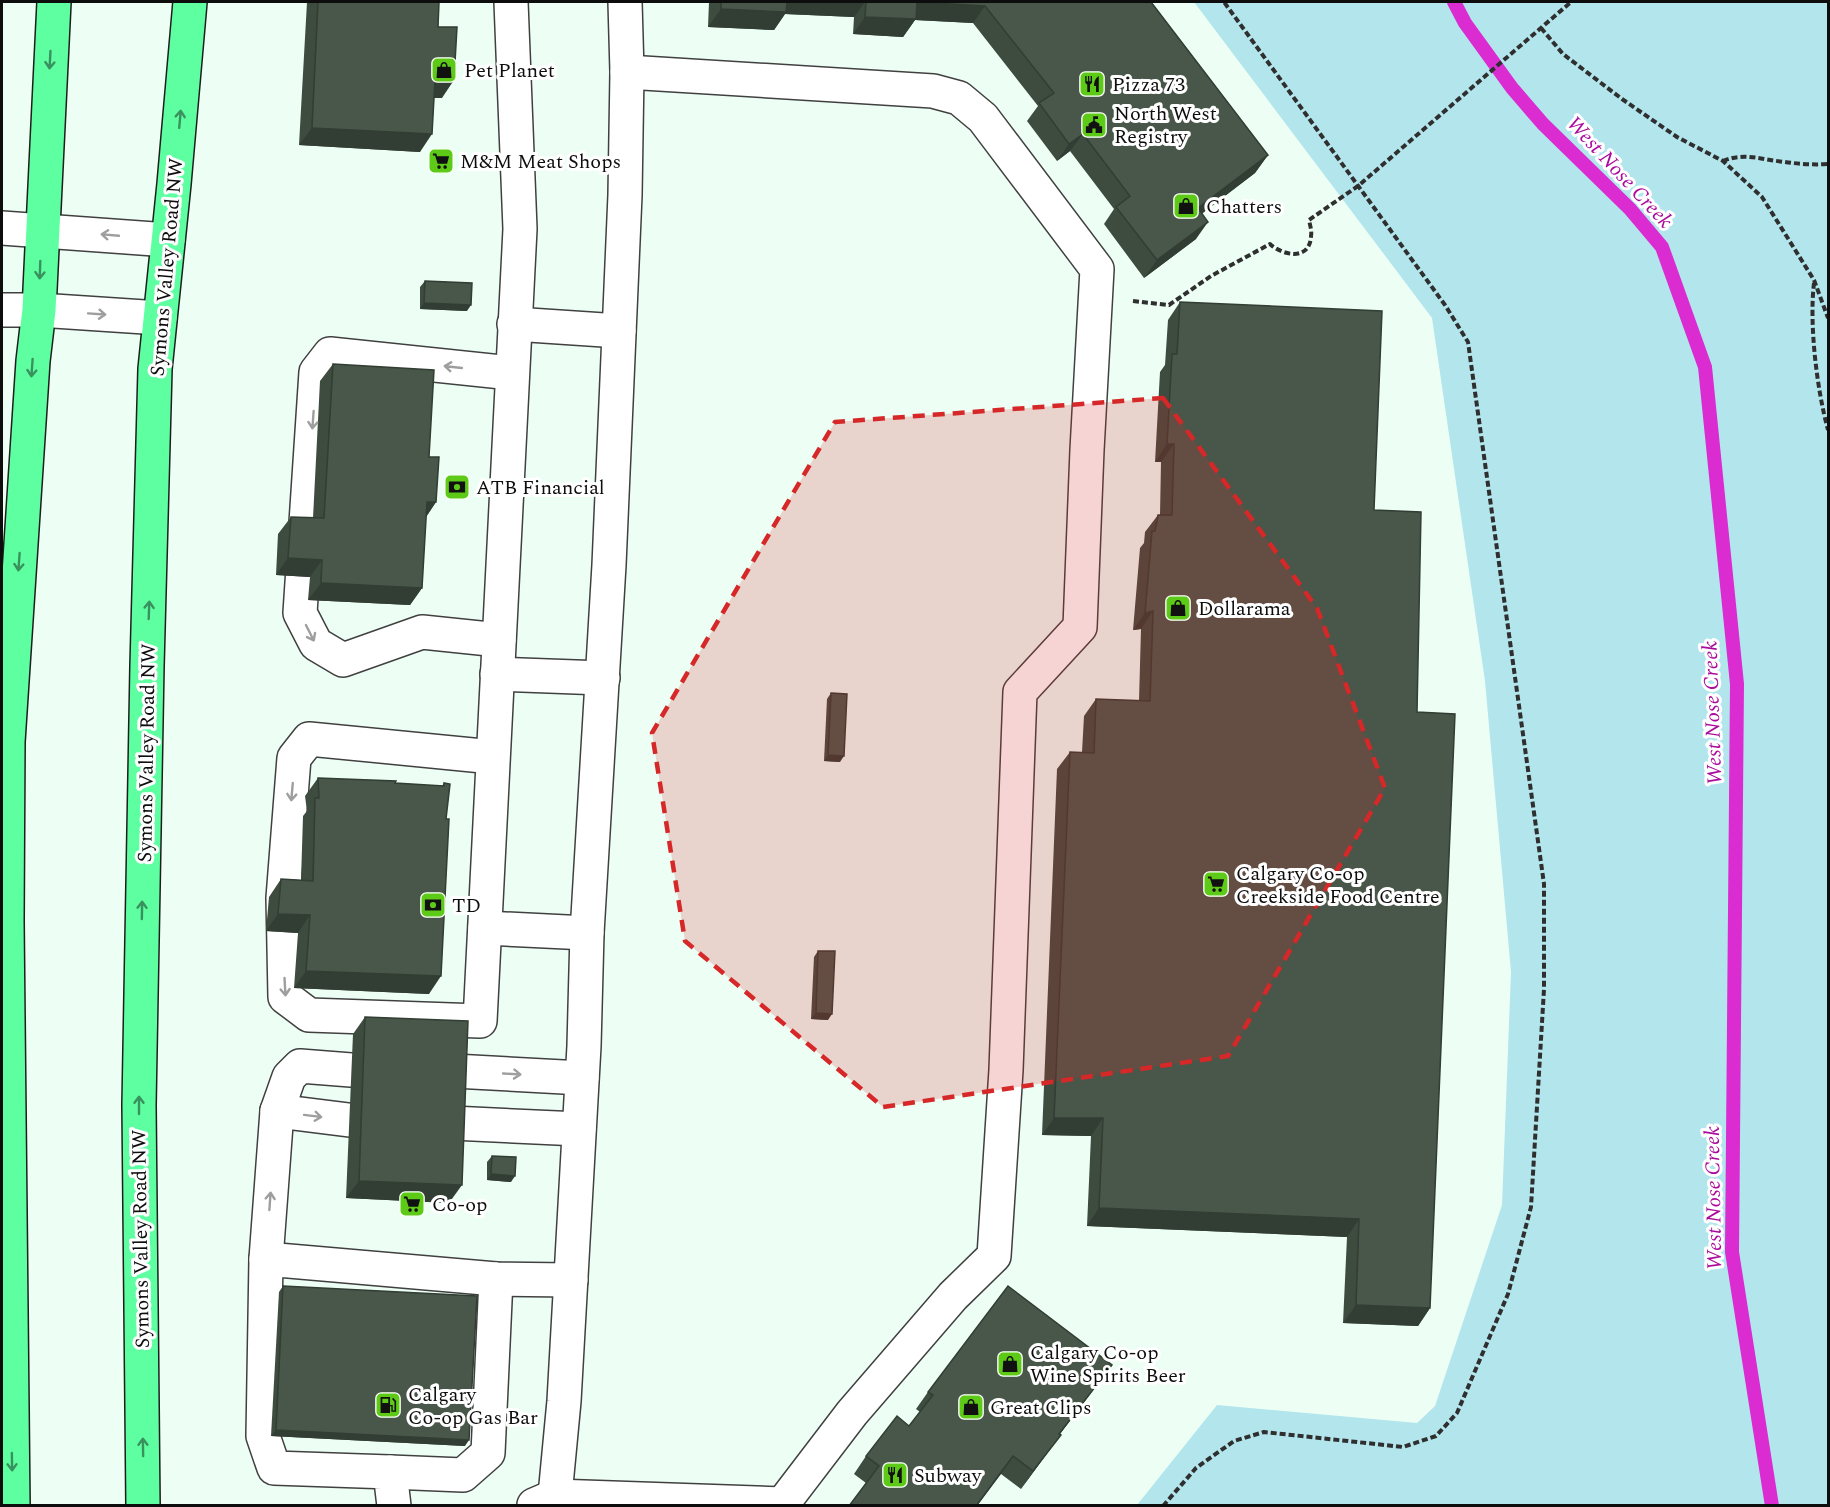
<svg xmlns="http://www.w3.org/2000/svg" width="1830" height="1507" viewBox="0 0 1830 1507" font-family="Spectral,serif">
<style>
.green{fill:#b3e5ed}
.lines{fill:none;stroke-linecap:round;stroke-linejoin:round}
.stream{stroke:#da2cd0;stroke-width:14}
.minor-casing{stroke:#404040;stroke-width:36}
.major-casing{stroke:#1e1e1e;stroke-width:36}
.path{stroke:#2f2f2f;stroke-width:4;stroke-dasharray:6 3;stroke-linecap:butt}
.minor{stroke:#fff;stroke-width:33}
.major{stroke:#5dffa0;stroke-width:33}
.wall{fill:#3e4b3f}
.shaded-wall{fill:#323d33}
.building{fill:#485749;stroke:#323d33;stroke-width:1.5}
.oneway{stroke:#39925e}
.oneway2{stroke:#9e9e9e}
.marked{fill:#d62828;fill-opacity:0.2;stroke:#d62828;stroke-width:4.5;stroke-dasharray:12 8;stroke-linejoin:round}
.labels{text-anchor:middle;stroke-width:6;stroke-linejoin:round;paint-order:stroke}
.poi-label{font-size:20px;fill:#0d0d0d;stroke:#fff;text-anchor:start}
.street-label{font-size:20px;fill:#0d0d0d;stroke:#fff}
.water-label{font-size:21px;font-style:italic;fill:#aa0b9c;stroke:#fff}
</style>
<rect width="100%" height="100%" fill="#edfff5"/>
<polygon class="green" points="1194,2 1828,2 1828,1505 1137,1505 1217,1405 1417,1423 1435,1406 1502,1205 1511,972 1485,681 1432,318"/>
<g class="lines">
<polyline class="stream" points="1454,2 1465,23 1512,88 1543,124 1630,209 1662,247 1705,367 1737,684 1732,1252 1772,1506"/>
<g class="minor-casing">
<g id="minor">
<polyline points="627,72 933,91 959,98 983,118 1097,269 1087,450 1080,627 1020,692 1006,1070 994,1256 953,1296 852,1413 781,1506"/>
<polyline points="2,228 168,240"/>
<polyline points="2,310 39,310 160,318"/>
<polyline points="514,324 619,331"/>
<polyline points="499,640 422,632 343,660 316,644 300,613 316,372 330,354 512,373"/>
<polyline points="497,674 603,678"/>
<polyline points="493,757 309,739 294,758 283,898 285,997 309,1015 480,1021 520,229 511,2"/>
<polyline points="485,928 587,933"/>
<polyline points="454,1071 582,1078"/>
<polyline points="277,1111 349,1120"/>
<polyline points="452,1123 579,1129"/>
<polyline points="266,1259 277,1111 289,1077 300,1066 351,1070"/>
<polyline points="390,1472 463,1475 488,1453 496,1279"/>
<polyline points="534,1505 555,1496 782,1504"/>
<polyline points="394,1506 390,1472 274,1468 263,1436 266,1259 496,1279 571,1280"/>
<polyline points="554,1506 564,1401 584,1046 587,933 609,565 625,195 627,72 625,2"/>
</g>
</g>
<g class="major-casing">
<g id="major">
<polyline points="13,1506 7,921 8,742 33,361 39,310 54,2"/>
<polyline points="143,1506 139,1105 147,666 155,369 174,184 190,2"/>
</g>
</g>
<g class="path">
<polyline points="1541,28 1563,54 1622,99 1677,137 1723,161 1762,197 1814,280 1828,318"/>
<path d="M 1723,161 C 1744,152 1763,160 1785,162 C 1799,164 1814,165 1828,164"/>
<path d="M 1814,283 C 1809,325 1817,390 1828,430"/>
<path d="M 1133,301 L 1169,305 L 1211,276 L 1270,244 C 1283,256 1310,261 1311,236 C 1312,231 1310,225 1309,220 L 1358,186 L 1571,2"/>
<polyline points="1163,1506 1196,1468 1234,1441 1264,1432 1403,1447 1436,1436 1457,1413 1508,1294 1531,1207 1544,989 1544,884 1468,342 1445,305 1224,2"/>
</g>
<use href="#minor" class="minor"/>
<use href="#major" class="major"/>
</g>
<g class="wall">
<polygon points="307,2 439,2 438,27 442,98 434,98 420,152 299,145"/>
<polygon points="709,2 1151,2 1268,155 1255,173 1202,213 1196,239 1144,278 1104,224 1114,209 1070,151 1057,161 1027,121 1038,106 973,23 915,20 903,37 853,34 854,17 785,14 774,30 708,27"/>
<polygon points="425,281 467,311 420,309 420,287"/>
<polygon points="1180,302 1374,510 1417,712 1430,1308 1418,1326 1343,1323 1347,1237 1087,1226 1091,1136 1042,1135 1057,769 1070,752 1082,752 1084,716 1096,699 1139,701 1141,629 1133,630 1140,548 1144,543 1145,532 1158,515 1160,515 1161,462 1155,462 1160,372 1165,365 1168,320"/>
<polygon points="333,364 429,457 436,502 426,517 422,588 410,605 308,600 310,577 276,575 278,534 291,517 313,518 320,381"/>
<polygon points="831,693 840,762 824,761 827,699"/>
<polygon points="318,778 442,786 444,783 429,994 294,988 298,933 266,931 269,897 281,879 301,880 303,816 307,811 305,796"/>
<polygon points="818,951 828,1020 811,1019 814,957"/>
<polygon points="365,1017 449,1203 346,1198 353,1034"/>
<polygon points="492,1156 511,1182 487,1180 487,1162"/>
<polygon points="283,1286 465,1446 271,1436 279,1292"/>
<polygon points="1112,1365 1060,1434 1048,1452 1021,1489 1001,1474 866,1483 854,1474 866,1456 909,1426 920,1412 916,1409 928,1392"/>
</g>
<g class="shaded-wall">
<polygon points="783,2 865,2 854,17 785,14 774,30 708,27 721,9"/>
<polygon points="917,2 985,6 973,23 915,20 903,37 853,34 865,17"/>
<polygon points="435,80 454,80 442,98 423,97"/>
<polygon points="312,128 432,134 420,152 299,145"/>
<polygon points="1083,134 1070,151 1057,161 1069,144"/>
<polygon points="1268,155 1255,173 1186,226 1198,208"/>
<polygon points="1208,222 1196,239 1144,278 1157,260"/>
<polygon points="424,303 471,305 467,311 420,309"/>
<polygon points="1167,444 1174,444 1161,462 1155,462"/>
<polygon points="427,502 436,502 424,520"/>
<polygon points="288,558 322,560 310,577 276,575"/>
<polygon points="321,583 422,588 410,605 308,600"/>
<polygon points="1153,611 1141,629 1133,630 1145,613"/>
<polygon points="828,755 844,756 840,762 824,761"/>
<polygon points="278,914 310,915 298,933 266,931"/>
<polygon points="306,971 441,976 429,994 294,988"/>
<polygon points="816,1013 832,1014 828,1020 811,1019"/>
<polygon points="1054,1118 1103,1118 1091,1136 1042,1135"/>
<polygon points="491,1174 515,1176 511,1182 487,1180"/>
<polygon points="359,1181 462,1185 449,1203 346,1198"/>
<polygon points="1099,1208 1359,1219 1347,1237 1087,1226"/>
<polygon points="1356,1305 1430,1308 1418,1326 1343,1323"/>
<polygon points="1112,1365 1099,1382 1047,1451 1059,1434"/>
<polygon points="276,1430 469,1440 465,1446 271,1436"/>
<polygon points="1061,1435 1048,1452 1021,1489 1033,1471"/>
<polygon points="1013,1456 1001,1474 977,1506 976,1506"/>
</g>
<g class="building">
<polygon points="318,2 439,2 438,27 457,27 454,80 435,80 432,134 312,128"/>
<polygon points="721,2 787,2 786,12 721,9"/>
<polygon points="866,2 1151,2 1268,155 1198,208 1208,222 1157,260 1116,207 1130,196 1083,134 1069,144 1039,103 1054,93 985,6 917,2 916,19 865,17"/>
<polygon points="425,281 472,283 471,305 424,303"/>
<polygon points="1180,302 1382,311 1374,510 1421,512 1417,712 1455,714 1430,1308 1356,1305 1359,1219 1099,1208 1103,1118 1054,1118 1070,752 1094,753 1096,699 1150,701 1153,611 1145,613 1152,531 1155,531 1158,515 1172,515 1174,444 1167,444 1172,354 1177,354"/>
<polygon points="333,364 434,370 429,457 439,457 436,502 427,502 422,588 321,583 322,560 288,558 291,517 324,518"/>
<polygon points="831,693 847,694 844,756 828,755"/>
<polygon points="318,778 396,781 395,783 444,786 444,783 450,784 446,819 449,819 441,976 306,971 310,915 278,914 281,879 313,881 315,798 319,798"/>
<polygon points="818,951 835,951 832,1014 816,1013"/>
<polygon points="365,1017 468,1021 462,1185 359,1181"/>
<polygon points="492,1156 516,1157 515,1176 491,1174"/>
<polygon points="283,1286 477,1296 469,1440 276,1430"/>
<polygon points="1008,1286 1112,1365 1059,1434 1061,1435 1033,1471 1013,1456 976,1506 849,1506 879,1466 866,1456 897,1416 909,1426 933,1395 928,1392"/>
</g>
<defs><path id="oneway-shaft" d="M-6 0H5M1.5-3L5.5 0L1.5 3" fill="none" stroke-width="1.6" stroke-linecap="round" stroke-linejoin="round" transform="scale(1.5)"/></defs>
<g class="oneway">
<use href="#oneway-shaft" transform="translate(50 60) rotate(93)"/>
<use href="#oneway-shaft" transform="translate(180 119) rotate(-85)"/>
<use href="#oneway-shaft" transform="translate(40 270) rotate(92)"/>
<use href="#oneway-shaft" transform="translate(32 368) rotate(94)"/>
<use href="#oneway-shaft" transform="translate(19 562) rotate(94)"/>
<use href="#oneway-shaft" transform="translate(149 610) rotate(-88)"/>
<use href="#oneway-shaft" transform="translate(142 910) rotate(-89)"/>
<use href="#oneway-shaft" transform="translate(139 1105) rotate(-90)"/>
<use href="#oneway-shaft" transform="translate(143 1447) rotate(-91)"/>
<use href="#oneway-shaft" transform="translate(12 1462) rotate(89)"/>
</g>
<g class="oneway2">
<use href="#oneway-shaft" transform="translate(110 235) rotate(-175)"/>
<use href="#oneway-shaft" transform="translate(97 314) rotate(4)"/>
<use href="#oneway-shaft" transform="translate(453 367) rotate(-174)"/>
<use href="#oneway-shaft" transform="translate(313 420) rotate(94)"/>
<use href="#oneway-shaft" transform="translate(310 633) rotate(63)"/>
<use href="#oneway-shaft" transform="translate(292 792) rotate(95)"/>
<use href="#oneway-shaft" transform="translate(285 987) rotate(87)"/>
<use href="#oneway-shaft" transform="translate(512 1074) rotate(3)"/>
<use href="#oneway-shaft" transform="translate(313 1116) rotate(7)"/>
<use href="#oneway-shaft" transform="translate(270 1201) rotate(-86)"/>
</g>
<path class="marked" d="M 1163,398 L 1317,608 L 1385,788 L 1228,1056 L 883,1107 L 685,941 L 652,733 L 835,422 Z"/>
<defs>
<g id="shop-square" transform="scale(1.35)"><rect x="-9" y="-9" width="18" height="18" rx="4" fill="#5eca18" stroke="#fff"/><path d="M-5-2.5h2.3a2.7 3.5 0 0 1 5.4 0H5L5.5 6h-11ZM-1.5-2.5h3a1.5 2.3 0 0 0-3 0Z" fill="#111"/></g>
<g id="restaurant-square" transform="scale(1.35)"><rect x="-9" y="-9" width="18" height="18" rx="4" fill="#5eca18" stroke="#fff"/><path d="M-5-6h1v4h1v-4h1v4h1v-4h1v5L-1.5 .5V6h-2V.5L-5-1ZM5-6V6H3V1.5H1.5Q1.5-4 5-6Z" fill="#111"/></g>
<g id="civic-square" transform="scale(1.35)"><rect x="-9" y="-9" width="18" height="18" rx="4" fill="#5eca18" stroke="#fff"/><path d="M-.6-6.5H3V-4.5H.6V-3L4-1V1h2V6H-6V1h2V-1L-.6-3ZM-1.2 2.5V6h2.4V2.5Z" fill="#111"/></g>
<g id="supermarket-square" transform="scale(1.35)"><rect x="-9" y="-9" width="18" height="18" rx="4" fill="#5eca18" stroke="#fff"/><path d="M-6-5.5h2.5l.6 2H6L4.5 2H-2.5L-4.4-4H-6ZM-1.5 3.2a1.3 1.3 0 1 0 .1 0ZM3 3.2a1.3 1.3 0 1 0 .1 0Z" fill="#111"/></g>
<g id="bank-square" transform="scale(1.35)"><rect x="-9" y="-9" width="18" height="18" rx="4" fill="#5eca18" stroke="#fff"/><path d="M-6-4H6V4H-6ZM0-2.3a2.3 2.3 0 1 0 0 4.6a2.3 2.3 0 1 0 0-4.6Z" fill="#111"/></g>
<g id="fuel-square" transform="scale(1.35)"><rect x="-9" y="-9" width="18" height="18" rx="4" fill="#5eca18" stroke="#fff"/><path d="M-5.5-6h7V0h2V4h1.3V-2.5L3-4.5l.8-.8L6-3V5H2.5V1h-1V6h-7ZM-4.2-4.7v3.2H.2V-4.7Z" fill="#111"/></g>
</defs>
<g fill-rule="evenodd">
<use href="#shop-square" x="444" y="70"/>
<use href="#restaurant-square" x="1092" y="84"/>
<use href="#civic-square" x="1094" y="125"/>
<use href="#supermarket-square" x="441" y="161"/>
<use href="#shop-square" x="1186" y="206"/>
<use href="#bank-square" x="457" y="487"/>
<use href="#shop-square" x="1178" y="608"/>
<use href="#supermarket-square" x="1216" y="884"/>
<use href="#bank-square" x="433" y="905"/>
<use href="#supermarket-square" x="412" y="1204"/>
<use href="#shop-square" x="1010" y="1364"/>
<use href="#fuel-square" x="388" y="1405"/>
<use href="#shop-square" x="971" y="1407"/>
<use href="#restaurant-square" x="895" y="1475"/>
</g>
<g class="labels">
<g class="poi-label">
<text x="464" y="77">Pet Planet</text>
<text x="1112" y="91">Pizza 73</text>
<text x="1114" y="120">North West<tspan x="1114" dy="23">Registry</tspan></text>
<text x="460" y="168">M&amp;M Meat Shops</text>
<text x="1206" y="213">Chatters</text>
<text x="476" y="494">ATB Financial</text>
<text x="1198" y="615">Dollarama</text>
<text x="1236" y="880">Calgary Co-op<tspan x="1236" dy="23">Creekside Food Centre</tspan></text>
<text x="452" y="912">TD</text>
<text x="432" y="1211">Co-op</text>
<text x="1030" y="1359">Calgary Co-op<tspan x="1030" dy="23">Wine Spirits Beer</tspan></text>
<text x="408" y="1401">Calgary<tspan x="408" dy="23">Co-op Gas Bar</tspan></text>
<text x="990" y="1414">Great Clips</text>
<text x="914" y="1482">Subway</text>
</g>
<g class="street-label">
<text transform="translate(166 267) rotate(-85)" y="7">Symons Valley Road NW</text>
<text transform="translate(146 753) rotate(-89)" y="7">Symons Valley Road NW</text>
<text transform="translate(140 1239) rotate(-91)" y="7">Symons Valley Road NW</text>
</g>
<g class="water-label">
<text transform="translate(1620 172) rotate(47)" y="7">West Nose Creek</text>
<text transform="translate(1712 713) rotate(-92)" y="7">West Nose Creek</text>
<text transform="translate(1713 1198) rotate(-91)" y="7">West Nose Creek</text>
</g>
</g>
<rect width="1830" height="1507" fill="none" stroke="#0d0d0d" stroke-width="6"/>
</svg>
